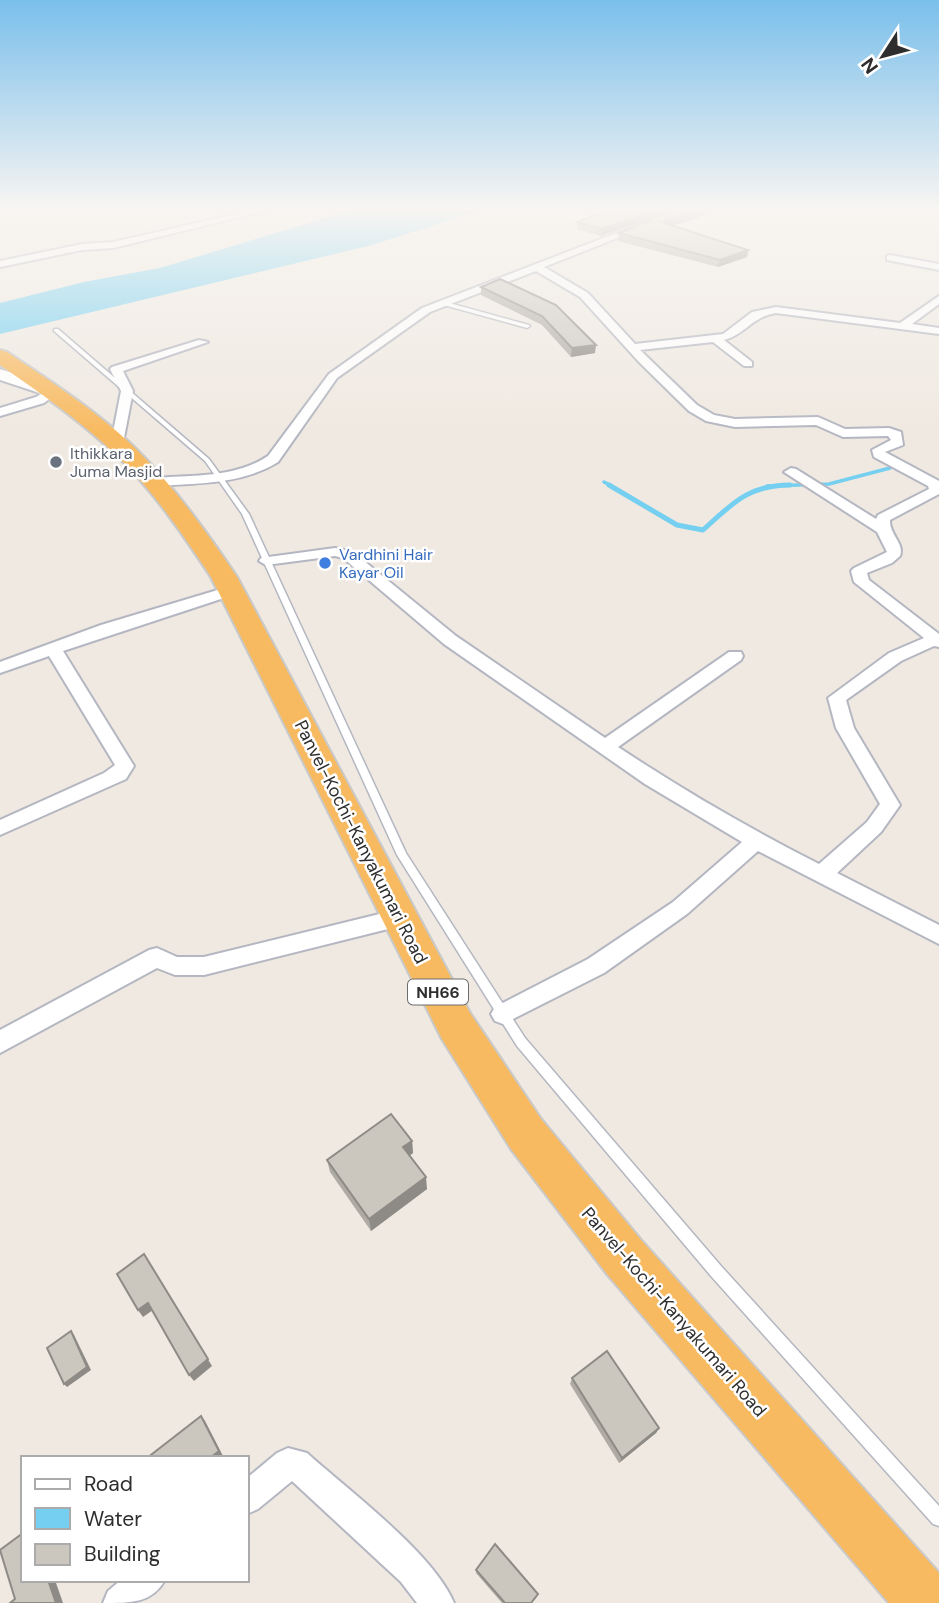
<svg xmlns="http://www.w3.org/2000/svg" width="939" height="1603" viewBox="0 0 939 1603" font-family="'DM Sans',sans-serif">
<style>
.water{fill:#75cff0}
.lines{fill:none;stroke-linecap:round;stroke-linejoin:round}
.stream-far1{stroke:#75cff0;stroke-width:3.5}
.stream{stroke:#75cff0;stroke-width:5}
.service-casing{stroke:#b4b7c1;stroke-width:3}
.minor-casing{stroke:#b4b7c1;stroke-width:4}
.secondary-casing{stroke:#b4b7c1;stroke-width:4}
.trunk-casing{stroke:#c9c9c9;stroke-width:4}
.service{fill:#fff;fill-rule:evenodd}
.minor{fill:#fff;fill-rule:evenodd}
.secondary{fill:#fff;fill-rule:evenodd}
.trunk{fill:#f8ba60;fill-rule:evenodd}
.wall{fill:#afaba4}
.shaded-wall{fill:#8e8b86}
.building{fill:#cbc7bf;stroke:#8e8b86;stroke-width:2}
.worship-dot{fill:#6b7280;stroke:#fff;stroke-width:2.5}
.shop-dot{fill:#3f7fe0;stroke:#fff;stroke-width:2.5}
.labels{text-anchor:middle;stroke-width:5;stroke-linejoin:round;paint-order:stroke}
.far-worship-label{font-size:16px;fill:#5b616d;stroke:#fff;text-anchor:start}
.far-shop-label{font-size:16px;fill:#366cbe;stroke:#fff;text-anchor:start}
.shield{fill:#fff;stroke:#6d6d6d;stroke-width:2}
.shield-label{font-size:16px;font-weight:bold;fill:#2e2e2e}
.street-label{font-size:18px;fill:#2e2e2e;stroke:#fff}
</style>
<rect width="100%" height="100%" fill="#efe9e1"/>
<polygon class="water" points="352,210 482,210 372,245 0,334 0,303 84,282 160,268"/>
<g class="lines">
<g class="stream-far1">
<polyline points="604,482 612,486"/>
<polyline points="767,486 829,484 890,468"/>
</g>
<path class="stream" d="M 609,485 L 677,525 L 703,530 C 732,504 748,485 790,485"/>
<g class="service-casing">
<g id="service">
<polygon points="442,301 529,325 530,326 527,328 440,304 439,303"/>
<polygon points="54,329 58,329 209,459 249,514 406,853 525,1038 721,1266 939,1506 939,1526 933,1524 711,1276 517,1046 397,855 242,514 205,461 54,331"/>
</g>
</g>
<g class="minor-casing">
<g id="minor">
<polygon points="254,210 269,210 113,248 82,250 0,267 0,261 82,244 113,242"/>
<path d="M 676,210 L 688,210 L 544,267 L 588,293 L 635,344 L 723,334 L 752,312 L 776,307 L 900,323 L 939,296 L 939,304 L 912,324 L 939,328 L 939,334 L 776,313 C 751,317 746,334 724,340 L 752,362 L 752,366 L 744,366 L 713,342 L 640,350 L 697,405 L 714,415 L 735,419 L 818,417 L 845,429 L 889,428 L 901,432 L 903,445 L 885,452 L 939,481 L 939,494 L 890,520 C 889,534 905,544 900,556 L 892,563 L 867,573 L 869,580 L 939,634 L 939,647 L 934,646 L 901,661 L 846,700 L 854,728 L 900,805 L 881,832 L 837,873 L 939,925 L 939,944 L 758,851 L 687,914 L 604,973 L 503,1024 L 495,1021 L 491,1014 L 495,1007 L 588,959 L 673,902 L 742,842 L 645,784 L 444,644 L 343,558 L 335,556 L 266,565 L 259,561 L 261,558 L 335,548 L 353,552 L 456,636 L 605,738 L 729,652 L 741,652 L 743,656 L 741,660 L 618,747 C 683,790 750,829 819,864 L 867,822 L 880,804 L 836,728 L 828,698 L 889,653 L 924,638 L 854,582 L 851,571 L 854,568 L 887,552 L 877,532 L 784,472 L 791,468 L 796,469 L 876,519 L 878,515 L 929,489 L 928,486 L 874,457 L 872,450 L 891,440 L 888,436 L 843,437 L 816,425 L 735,427 L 706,421 L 689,411 L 639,362 L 580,297 L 536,271 L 430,312 L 337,378 L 278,462 C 241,485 196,483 154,486 L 147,482 L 154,478 C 193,475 235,478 268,456 L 329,374 L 422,308 Z"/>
<polygon points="890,255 939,264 939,270 887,260 887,256"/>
<polygon points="199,340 208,342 123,371 133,391 123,443 117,447 112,446 111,443 121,391 110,369 112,367"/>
<polygon points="52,388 58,392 44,403 0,416 0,408 36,397"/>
<polygon points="231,586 239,591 236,594 63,651 134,766 126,779 0,835 0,820 104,773 115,765 49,656 0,673 0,662 101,625"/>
<polygon points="400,909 408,912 411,918 408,924 204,975 175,975 157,968 0,1053 0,1030 149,950 157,948 177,957 204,957"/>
<path d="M 288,1448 L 307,1453 C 349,1491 433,1553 454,1603 L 417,1603 L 401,1582 L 292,1481 L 258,1509 L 247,1514 L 247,1478 L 277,1453 Z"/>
<path d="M 121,1580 L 165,1580 C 152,1603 131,1603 103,1603 L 108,1591 Z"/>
</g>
</g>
<g class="secondary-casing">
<polygon id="secondary" points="0,369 58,388 61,392 52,397 0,380"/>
</g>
<g class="trunk-casing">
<path id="trunk" d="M 0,350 L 7,352 C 50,381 95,410 133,446 C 173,485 206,531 237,577 L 470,1013 L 541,1119 L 641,1240 L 939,1573 L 939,1603 L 889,1603 L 607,1274 L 511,1149 L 442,1039 L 211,577 C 182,533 153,490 115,454 C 80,420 40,393 0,365 Z"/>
</g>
<use href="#service" class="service"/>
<use href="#minor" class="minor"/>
<use href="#secondary" class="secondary"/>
<use href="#trunk" class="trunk"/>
</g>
<g class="wall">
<polygon points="674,210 601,236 577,229 577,222"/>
<polygon points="705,215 672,226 748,250 747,257 718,267 618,241 619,233"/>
<polygon points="500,279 595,353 571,357 542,325 481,295 481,287"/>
<polygon points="412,1141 413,1153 410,1155 427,1189 371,1231 330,1172 327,1160"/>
<polygon points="572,1378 659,1428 656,1433 619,1463 570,1384"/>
<polygon points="476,1570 532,1603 502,1603 476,1573"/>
</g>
<g class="shaded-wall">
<polygon points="656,210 674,210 601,236 602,229"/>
<polygon points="699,210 705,210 705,215 661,230 661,222"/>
<polygon points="748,250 747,257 718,267 720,260"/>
<polygon points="596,345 595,353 571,357 572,348"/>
<polygon points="412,1141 413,1153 405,1159 403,1147"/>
<polygon points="426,1177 427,1189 371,1231 369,1219"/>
<polygon points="149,1262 212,1366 194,1381 189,1375"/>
<polygon points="148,1303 153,1310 143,1317 138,1310"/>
<polygon points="71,1331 74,1335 91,1370 67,1387 64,1384"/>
<polygon points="201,1416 205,1421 223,1456 220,1458 210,1458"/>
<polygon points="659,1428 656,1433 619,1463 622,1458"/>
<polygon points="48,1580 55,1580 63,1603 56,1603"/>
</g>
<g class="building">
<polygon points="610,210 656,210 602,229 577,222"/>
<polygon points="675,210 699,210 661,222 748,250 720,260 619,233"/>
<polygon points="500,279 556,305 596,345 572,348 542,316 481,287"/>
<polygon points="391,1114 412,1141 403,1147 426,1177 369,1219 327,1160"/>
<polygon points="144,1254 208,1359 189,1375 148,1303 138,1310 117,1274"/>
<polygon points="71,1331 87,1367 64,1384 47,1348"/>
<polygon points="607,1351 659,1428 622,1458 572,1378"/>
<polygon points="201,1416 219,1451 210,1458 147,1458"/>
<polygon points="23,1533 23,1580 48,1580 56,1603 10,1603 15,1599 0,1550"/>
<polygon points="495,1544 538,1594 531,1603 505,1603 476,1570"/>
</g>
<linearGradient id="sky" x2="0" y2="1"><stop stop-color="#7abfeb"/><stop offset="0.48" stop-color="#f8f5f2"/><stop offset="1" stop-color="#f8f5f2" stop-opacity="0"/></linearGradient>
<rect width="939" height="434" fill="url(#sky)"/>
<circle class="worship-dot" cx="56" cy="462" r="7"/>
<circle class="shop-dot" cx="325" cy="563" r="7"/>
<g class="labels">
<g class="far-worship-label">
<text x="70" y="459">Ithikkara<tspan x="70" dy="18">Juma Masjid</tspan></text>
</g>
<g class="far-shop-label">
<text x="339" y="560">Vardhini Hair<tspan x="339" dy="18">Kayar Oil</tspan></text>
</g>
<rect class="shield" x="408" y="979.5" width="60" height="25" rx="5"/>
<g class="shield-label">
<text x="438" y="998">NH66</text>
</g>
<g class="street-label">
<text transform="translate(361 842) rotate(63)" y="6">Panvel-Kochi-Kanyakumari Road</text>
<text transform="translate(674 1312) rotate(49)" y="6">Panvel-Kochi-Kanyakumari Road</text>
</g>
</g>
<rect x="21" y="1456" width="228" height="126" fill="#ffffff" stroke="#ababab" stroke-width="2"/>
<rect x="35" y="1479" width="35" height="10" fill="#ffffff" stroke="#ababab" stroke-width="2"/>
<text x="84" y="1491" font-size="21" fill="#2e2e2e">Road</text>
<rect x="35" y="1508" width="35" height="21" fill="#75cff0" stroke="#ababab" stroke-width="2"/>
<text x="84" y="1526" font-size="21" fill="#2e2e2e">Water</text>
<rect x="35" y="1544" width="35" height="21" fill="#cbc7bf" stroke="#ababab" stroke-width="2"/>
<text x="84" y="1561" font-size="21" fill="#2e2e2e">Building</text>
<g transform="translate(883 56) rotate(234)" stroke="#ffffff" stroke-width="5" paint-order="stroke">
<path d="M0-5L12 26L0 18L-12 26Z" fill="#2e2e2e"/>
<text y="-10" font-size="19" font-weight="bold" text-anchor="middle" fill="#2e2e2e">N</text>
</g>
</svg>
